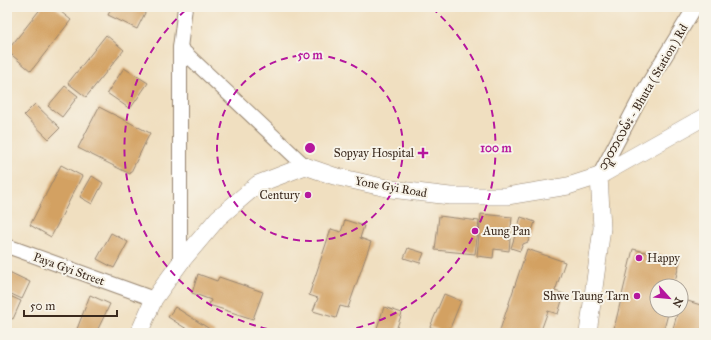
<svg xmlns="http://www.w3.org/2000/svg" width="711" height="340" viewBox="0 0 711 340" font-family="'IM FELL Great Primer','Noto Sans Myanmar',serif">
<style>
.building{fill:#d3a162}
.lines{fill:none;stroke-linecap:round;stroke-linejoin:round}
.minor-casing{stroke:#96846f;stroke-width:16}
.tertiary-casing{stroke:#96846f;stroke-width:18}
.minor{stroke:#fff;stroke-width:14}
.tertiary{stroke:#fff;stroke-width:17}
.ring{fill:none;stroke:#b5179e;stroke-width:2;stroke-dasharray:7 5}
.poi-dot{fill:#b5179e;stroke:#f7f3e8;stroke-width:1.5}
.labels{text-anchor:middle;stroke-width:4;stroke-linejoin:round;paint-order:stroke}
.street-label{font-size:12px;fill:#3b2a1e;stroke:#f7f3e8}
.poi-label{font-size:12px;fill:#3b2a1e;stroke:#f7f3e8;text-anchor:end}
.centre{fill:#b5179e;stroke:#f7f3e8;stroke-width:2}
.ring-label{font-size:12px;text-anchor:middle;font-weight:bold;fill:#b5179e;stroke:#f7f3e8;stroke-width:4;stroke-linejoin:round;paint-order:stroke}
</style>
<rect width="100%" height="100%" fill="#f7f3e8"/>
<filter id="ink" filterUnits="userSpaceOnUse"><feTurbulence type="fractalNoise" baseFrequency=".025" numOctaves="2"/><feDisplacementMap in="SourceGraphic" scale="8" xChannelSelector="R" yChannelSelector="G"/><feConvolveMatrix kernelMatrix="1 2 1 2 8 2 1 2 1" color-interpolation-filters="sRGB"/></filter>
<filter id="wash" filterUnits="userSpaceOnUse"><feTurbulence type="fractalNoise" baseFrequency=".012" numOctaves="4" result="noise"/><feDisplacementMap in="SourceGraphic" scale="16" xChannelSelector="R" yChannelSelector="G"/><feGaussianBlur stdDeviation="0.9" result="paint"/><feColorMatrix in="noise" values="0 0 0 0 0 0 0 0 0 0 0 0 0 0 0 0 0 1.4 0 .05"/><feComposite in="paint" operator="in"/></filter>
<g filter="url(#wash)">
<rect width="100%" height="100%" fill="#f0dfc0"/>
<g id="blocks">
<g class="building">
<polygon points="42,7 55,7 71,20 31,71 7,51"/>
<polygon points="112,7 148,7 137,29 108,15"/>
<polygon points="106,35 124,50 86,97 68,83"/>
<polygon points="124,68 148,83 130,109 107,93"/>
<polygon points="65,86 78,96 62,117 48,106"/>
<polygon points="35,104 60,128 49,139 24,115"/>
<polygon points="99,107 150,133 130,174 78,148"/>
<polygon points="61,165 82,176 51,237 30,225"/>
<polygon points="92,176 103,183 92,204 80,197"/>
<polygon points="481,214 512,217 509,251 494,249 493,258 477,256"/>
<polygon points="439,216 479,221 475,254 435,250"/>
<polygon points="521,217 535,222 528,242 523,244 520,251 511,248"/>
<polygon points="345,220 364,226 360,238 371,242 348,308 340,306 336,318 313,311 318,298 309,295 331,229 341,232"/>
<polygon points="111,233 128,242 114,268 97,259"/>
<polygon points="408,248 424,253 420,263 404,258"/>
<polygon points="527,249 565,262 555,291 564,294 558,314 548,311 540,333 499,333"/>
<polygon points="633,249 680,260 674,286 657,286 657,310 669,310 663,333 613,333"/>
<polygon points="7,271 30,282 22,299 7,292"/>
<polygon points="198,274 217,281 219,277 263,292 253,319 209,305 211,300 192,293"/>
<polygon points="444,294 461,301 448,333 430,327"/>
<polygon points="90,295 110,304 96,333 89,333 77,329"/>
<polygon points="10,296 21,301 13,319 7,317 7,303"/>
<polygon points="681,299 704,306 704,321 701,333 672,333 678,310 681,310"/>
<polygon points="175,307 216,333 193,333 168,317"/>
<polygon points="384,307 402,313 395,333 382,333 383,330 377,328"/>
</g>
</g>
</g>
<g filter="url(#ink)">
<use href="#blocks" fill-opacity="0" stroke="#96846f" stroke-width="1"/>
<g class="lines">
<g class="minor-casing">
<g id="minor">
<polyline points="180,48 305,166"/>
<polyline points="599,176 645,89 695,7"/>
<polyline points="7,246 154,299"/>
<polyline points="180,263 180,48 185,7"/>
</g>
</g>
<g class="tertiary-casing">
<g id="tertiary">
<polyline points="139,333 154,299 180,263 218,218 258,184 305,166 334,176 391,189 450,196 507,196 568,186 599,176 704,117"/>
<polyline points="588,333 602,228 599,176"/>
</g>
</g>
<use href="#minor" class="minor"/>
<use href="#tertiary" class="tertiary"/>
</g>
</g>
<g class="ring">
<circle cx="310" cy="148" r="93"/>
<path d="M291 333A186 186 0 0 1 188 8M432 8A186 186 0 0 1 329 333"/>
</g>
<g class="poi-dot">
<path d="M421 147h4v4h4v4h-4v4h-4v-4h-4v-4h4z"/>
<circle cx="308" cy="195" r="4"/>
<circle cx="475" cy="231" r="4"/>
<circle cx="639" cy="258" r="4"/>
<circle cx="637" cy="296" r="4"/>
</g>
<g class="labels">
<g class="street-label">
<text transform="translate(643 97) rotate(-60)" y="4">ဘူတာလမ်း - Bhuta ( Station ) Rd</text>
<text transform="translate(391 187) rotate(10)" y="4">Yone Gyi Road</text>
<text transform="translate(69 269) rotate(20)" y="4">Paya Gyi Street</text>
</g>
<g class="poi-label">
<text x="414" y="157">Sopyay Hospital</text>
<text x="300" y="199">Century</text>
<text x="483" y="235" text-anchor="start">Aung Pan</text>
<text x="647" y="262" text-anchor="start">Happy</text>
<text x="629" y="300">Shwe Taung Tarn</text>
</g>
</g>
<circle cx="310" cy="148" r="6" class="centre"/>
<g class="ring-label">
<text x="310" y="59">50 m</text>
<text x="496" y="152">100 m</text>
</g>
<rect width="711" height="340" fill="none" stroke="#f7f3e8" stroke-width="24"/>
<g transform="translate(669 298) rotate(117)"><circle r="19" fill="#f7f3e8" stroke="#aca397"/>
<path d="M0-3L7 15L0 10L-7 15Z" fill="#b5179e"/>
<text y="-6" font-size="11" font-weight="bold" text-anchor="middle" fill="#3b2a1e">N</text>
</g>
<path d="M24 310v6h93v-6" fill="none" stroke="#3b2a1e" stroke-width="2"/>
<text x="30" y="310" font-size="12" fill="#3b2a1e" stroke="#f7f3e8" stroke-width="3" paint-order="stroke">50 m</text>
</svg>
